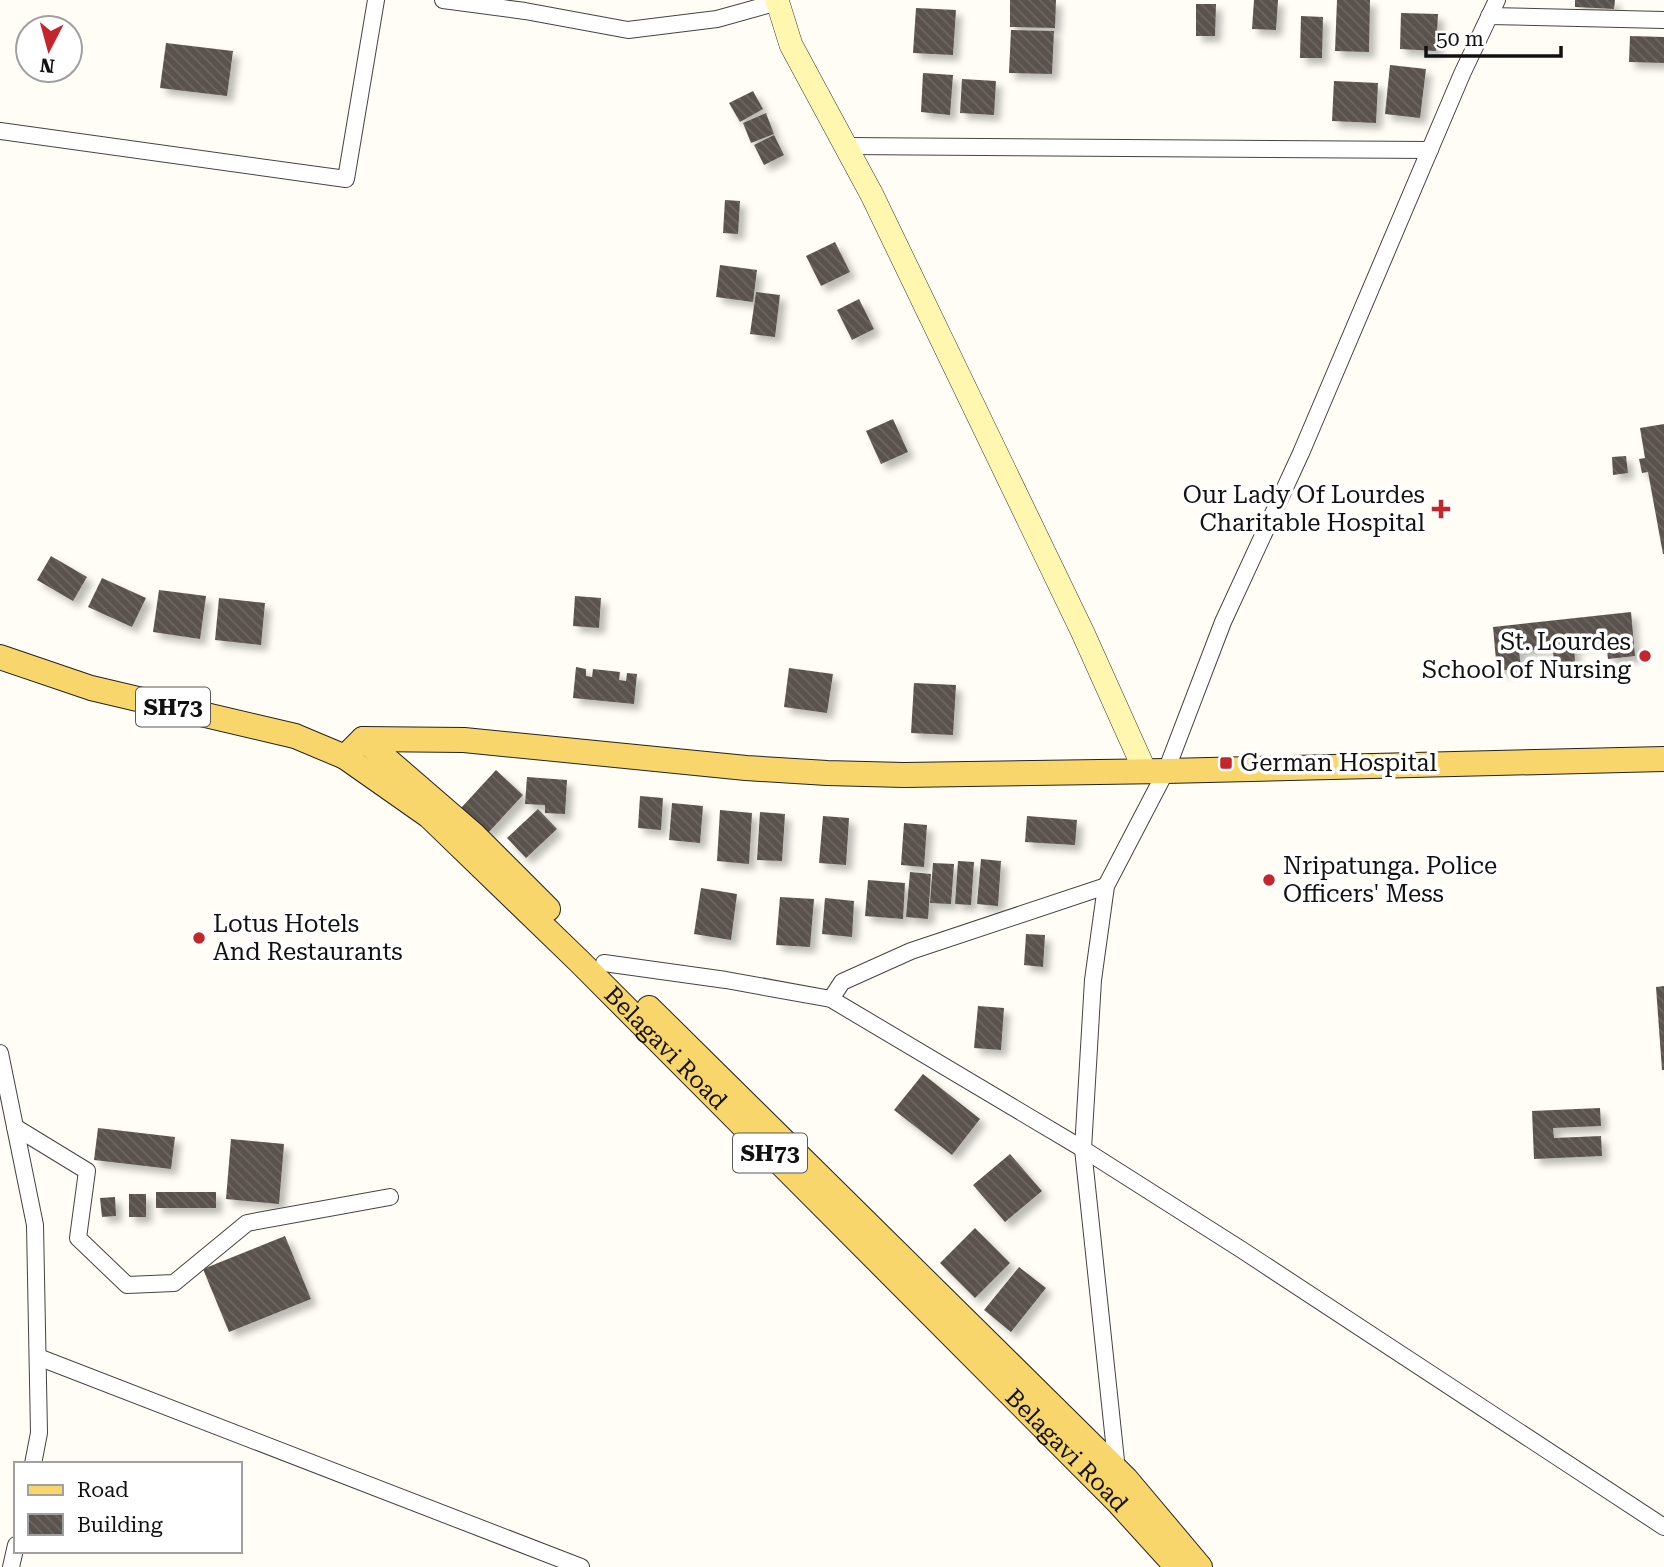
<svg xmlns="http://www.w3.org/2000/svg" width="1664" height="1567" viewBox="0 0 1664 1567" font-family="'Roboto Serif',serif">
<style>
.building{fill:url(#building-back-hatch);filter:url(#shadow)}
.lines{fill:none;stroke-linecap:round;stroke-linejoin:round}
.street-casing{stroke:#444;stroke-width:18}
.secondary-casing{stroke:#333;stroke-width:24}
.primary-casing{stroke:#222;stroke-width:26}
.street{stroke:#fff;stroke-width:16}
.secondary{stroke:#fff6b0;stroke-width:23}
.primary{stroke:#f9d66b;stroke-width:24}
.poi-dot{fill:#c4262e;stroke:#fff;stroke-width:2.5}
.labels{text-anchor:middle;stroke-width:7;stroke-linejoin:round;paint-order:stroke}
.shield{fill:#fff;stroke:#585858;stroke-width:2}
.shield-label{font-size:23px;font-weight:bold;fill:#111}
.poi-label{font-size:24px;fill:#111;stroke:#fff;text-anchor:start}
.street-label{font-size:24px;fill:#111;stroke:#fff}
</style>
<defs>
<pattern id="building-back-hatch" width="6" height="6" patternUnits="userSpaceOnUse" patternTransform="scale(1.75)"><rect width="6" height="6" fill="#5a524d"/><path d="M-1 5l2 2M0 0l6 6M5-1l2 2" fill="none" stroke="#6d6662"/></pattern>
<filter id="shadow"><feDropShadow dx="6" dy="6" stdDeviation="3.5" flood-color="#0004"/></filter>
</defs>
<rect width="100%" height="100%" fill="#fffdf5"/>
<g class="building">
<polygon points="1010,0 1056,0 1055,28 1010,27"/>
<polygon points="1254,0 1278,0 1276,30 1252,29"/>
<polygon points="1337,0 1370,0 1369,52 1335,51"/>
<polygon points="1575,0 1615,0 1614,9 1575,7"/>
<polygon points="1196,4 1216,4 1215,36 1196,36"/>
<polygon points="916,8 956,10 953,55 913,53"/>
<polygon points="1401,13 1438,14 1436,51 1400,49"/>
<polygon points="1301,16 1323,17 1322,58 1300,58"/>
<polygon points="1011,30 1054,31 1052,74 1009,73"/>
<polygon points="1630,36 1664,37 1664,63 1629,62"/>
<polygon points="166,43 233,51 227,96 160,88"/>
<polygon points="1390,65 1426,69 1420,118 1385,114"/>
<polygon points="923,73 953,75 950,115 921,112"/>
<polygon points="962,79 996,81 994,115 960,113"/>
<polygon points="1334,81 1378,83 1376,123 1332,121"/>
<polygon points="753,91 763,109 740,122 729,103"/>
<polygon points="766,113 774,134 751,143 743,123"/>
<polygon points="774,135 784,155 764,165 754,145"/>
<polygon points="725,200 740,201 738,234 723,233"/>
<polygon points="835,242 850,272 821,286 806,256"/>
<polygon points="720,265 757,270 753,302 716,297"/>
<polygon points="756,292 780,295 775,337 750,334"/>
<polygon points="859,299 874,329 852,340 837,310"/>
<polygon points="893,419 908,452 881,464 866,431"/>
<polygon points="1664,424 1664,554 1663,554 1648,472 1642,473 1639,459 1645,458 1640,428"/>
<polygon points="1626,456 1628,473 1613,475 1612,457"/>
<polygon points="51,556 87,577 73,601 37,580"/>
<polygon points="102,578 146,598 132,627 88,607"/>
<polygon points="159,590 206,596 200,639 153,632"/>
<polygon points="575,596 601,598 599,628 573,626"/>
<polygon points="219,598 265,603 261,645 215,640"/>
<polygon points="1631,612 1635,656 1608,659 1606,642 1574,646 1575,663 1554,665 1553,648 1519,651 1521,668 1497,671 1493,627"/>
<polygon points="576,667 586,669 586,676 592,677 593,669 620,672 619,680 626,681 627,673 637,674 634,704 573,698"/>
<polygon points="789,668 833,674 827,713 784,707"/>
<polygon points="914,683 956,685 953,735 911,733"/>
<polygon points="496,770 523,795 488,833 461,808"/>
<polygon points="527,777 567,780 565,814 545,813 545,805 525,804"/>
<polygon points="640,796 663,798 661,830 638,828"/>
<polygon points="672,803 703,806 700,843 669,840"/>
<polygon points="538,809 557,829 526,858 507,838"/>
<polygon points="720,810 752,813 749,864 717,861"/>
<polygon points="760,812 785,814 782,861 757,860"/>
<polygon points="823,816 849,818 846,865 819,863"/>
<polygon points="1027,816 1077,820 1075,845 1025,842"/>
<polygon points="904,823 927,825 924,867 901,865"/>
<polygon points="981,859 1001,861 998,906 977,904"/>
<polygon points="958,861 974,862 971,905 955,904"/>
<polygon points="933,863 954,864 951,904 930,903"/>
<polygon points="910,872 931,874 928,919 906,917"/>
<polygon points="868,880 905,883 903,919 865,916"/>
<polygon points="701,888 737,894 731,940 694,934"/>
<polygon points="780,897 814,899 810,947 776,945"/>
<polygon points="825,898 854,901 852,937 822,934"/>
<polygon points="1026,934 1045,935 1043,967 1024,965"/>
<polygon points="1664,986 1664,1070 1662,1070 1656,987"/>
<polygon points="978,1006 1004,1008 1001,1050 974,1048"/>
<polygon points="923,1074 980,1119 952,1155 894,1110"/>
<polygon points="1600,1108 1601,1126 1553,1128 1554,1138 1601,1136 1602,1156 1534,1159 1532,1111"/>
<polygon points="98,1128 175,1137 171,1169 94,1160"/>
<polygon points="231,1139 284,1144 279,1204 226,1199"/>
<polygon points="1010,1154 1042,1191 1005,1222 973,1185"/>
<rect x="156" y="1192" width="60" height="16"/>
<rect x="129" y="1194" width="17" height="23"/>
<polygon points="115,1197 116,1216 102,1217 100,1198"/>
<polygon points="975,1228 1010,1263 975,1298 940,1263"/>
<polygon points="285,1236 311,1299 229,1332 203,1269"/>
<polygon points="1019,1267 1046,1288 1011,1332 984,1310"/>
</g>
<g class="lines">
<g class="street-casing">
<g id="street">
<polyline points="443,0 525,11 628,30 717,19 778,2"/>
<polyline points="1489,16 1664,20"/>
<polyline points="0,131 346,179 376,0"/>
<polyline points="846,146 1430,150"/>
<polyline points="604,963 726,980 831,999 1083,1149 1242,1250 1664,1527"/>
<polyline points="831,999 842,982 911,951 1106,886"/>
<polyline points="0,1053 35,1225 39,1433 33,1464"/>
<polyline points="15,1127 87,1171 78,1238 127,1285 174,1283 247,1223 390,1197"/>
<polyline points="38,1357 581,1567"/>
<polyline points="1117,1470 1083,1149 1093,980 1106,886 1166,771 1223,622 1301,453 1462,74 1497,0"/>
<polyline points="11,1567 16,1545"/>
</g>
</g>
<g class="secondary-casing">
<polyline id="secondary" points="777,0 791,45 872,195 1083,633 1145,771"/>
</g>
<g class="primary-casing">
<g id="primary">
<path id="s1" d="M 0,657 L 91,688 L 295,736 L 345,757 L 429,816 L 580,962 L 1117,1501 L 1177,1567"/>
<polyline points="363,739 473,834 548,909"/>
<polyline points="345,757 363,739 464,740 746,768 827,773 904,775 1166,771 1664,759"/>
<polyline points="649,1008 1126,1479 1200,1567"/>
</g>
</g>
<use href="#street" class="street"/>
<use href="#secondary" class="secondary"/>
<use href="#primary" class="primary"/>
</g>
<g class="poi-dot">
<path d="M1437.5 498.5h7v7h7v7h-7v7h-7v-7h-7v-7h7z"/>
<circle cx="1645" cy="656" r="7"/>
<rect x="1219" y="756" width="14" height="14" rx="3.5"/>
<circle cx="1269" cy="880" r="7"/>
<circle cx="199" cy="938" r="7"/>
</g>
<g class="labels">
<g class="shield">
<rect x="136" y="687.5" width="74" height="39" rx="5"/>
<rect x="733" y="1133.5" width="74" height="39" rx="5"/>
</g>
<g class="shield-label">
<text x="173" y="715">SH73</text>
<text x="770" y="1161">SH73</text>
</g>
<g class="poi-label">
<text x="1425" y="503" text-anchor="end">Our Lady Of Lourdes<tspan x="1425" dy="28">Charitable Hospital</tspan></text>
<text x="1631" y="650" text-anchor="end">St. Lourdes<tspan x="1631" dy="28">School of Nursing</tspan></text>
<text x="1240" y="771">German Hospital</text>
<text x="1283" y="874">Nripatunga. Police<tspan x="1283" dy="28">Officers' Mess</tspan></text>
<text x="213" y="932">Lotus Hotels<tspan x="213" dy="28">And Restaurants</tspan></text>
</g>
<g class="street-label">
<text dy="8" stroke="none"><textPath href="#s1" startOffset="794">Belagavi Road</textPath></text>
<text dy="8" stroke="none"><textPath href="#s1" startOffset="1362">Belagavi Road</textPath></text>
</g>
</g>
<rect x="14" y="1462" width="228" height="91" fill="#ffffff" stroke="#a0a0a0" stroke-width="2"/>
<rect x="28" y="1485" width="35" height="10" fill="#f9d66b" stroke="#a0a0a0" stroke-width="2"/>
<text x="77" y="1497" font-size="21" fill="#111111">Road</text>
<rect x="28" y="1514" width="35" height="21" fill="url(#building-back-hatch)" stroke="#a0a0a0" stroke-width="2"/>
<text x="77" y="1532" font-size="21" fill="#111111">Building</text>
<g transform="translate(49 49) rotate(186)"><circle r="33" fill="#ffffff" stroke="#a0a0a0" stroke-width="2"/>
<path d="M0-5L12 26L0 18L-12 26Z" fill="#c4262e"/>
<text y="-10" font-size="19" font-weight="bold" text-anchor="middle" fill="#111111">N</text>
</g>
<path d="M1426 46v10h135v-10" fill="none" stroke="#111111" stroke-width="3.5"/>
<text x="1436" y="46" font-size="21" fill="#111111" stroke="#ffffff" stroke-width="5" paint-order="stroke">50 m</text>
</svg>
